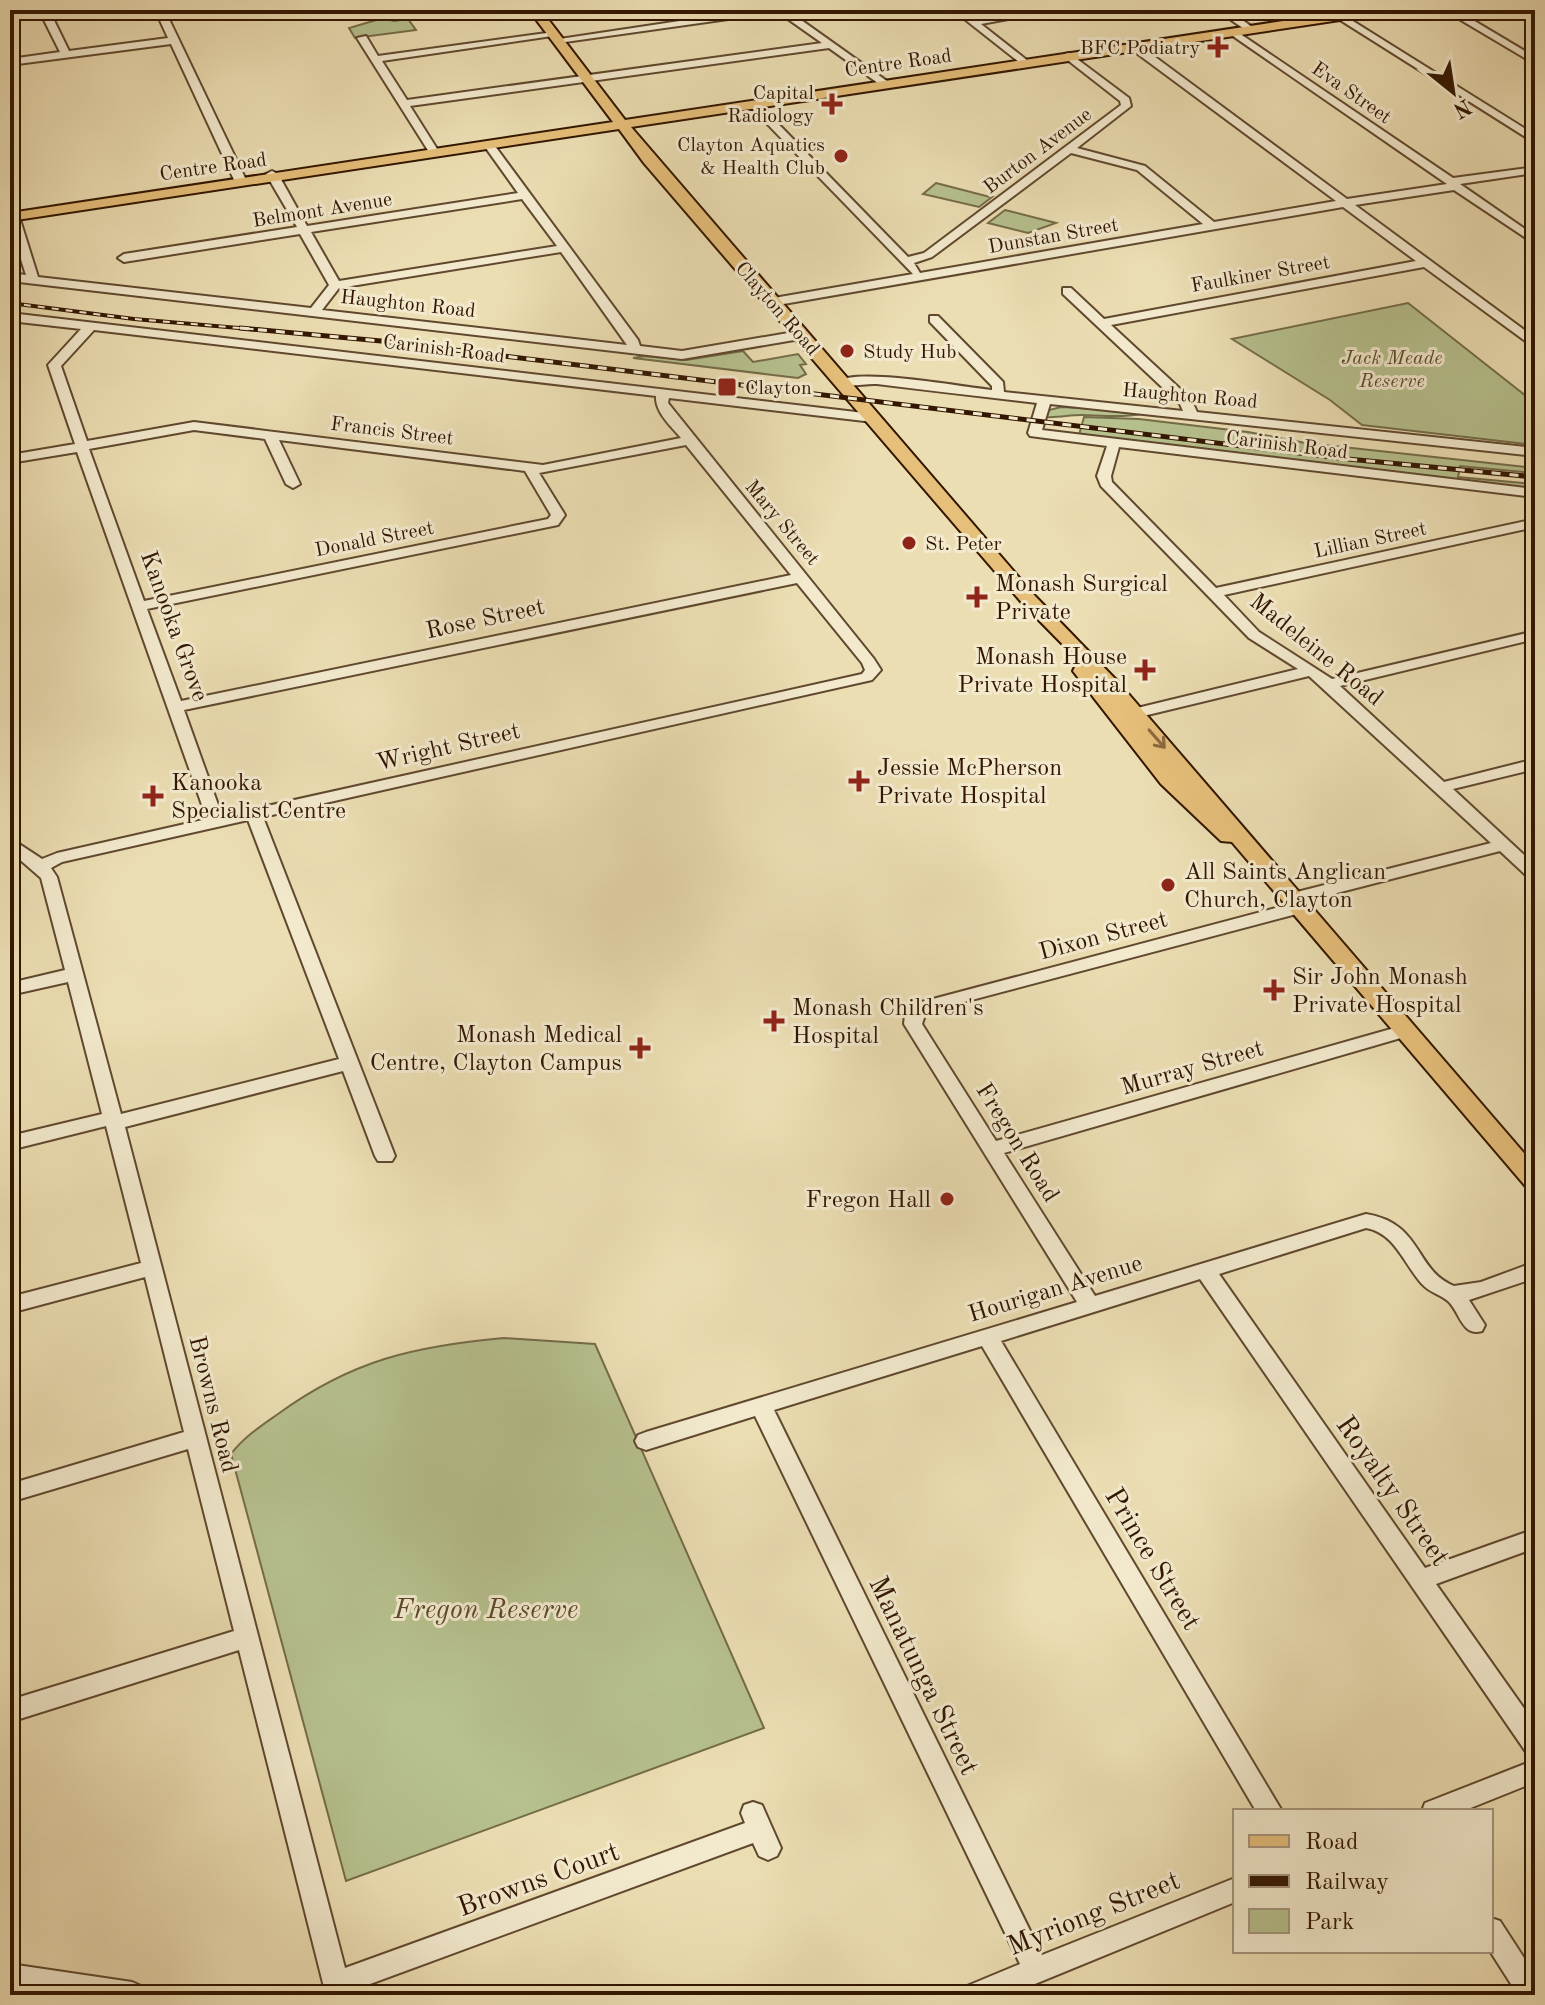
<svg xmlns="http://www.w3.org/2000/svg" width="1545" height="2005" viewBox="0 0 1545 2005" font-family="'Old Standard TT',serif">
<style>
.green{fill:#b6c18e;stroke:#746c48;stroke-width:2}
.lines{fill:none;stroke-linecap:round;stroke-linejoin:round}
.minor-casing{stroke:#60482e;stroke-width:4}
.major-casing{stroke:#321601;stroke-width:4}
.minor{fill:#f3eace;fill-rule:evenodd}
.major{fill:#e6bf7a;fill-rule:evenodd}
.rail-far1-casing{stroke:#321601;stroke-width:4}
.rail-casing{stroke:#321601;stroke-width:5}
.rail-far1{stroke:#f3eace;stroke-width:2;stroke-dasharray:7;stroke-linecap:butt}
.rail{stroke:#f3eace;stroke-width:3;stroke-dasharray:9;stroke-linecap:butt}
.oneway{stroke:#8c6a3e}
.poi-dot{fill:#8f2418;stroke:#f3eace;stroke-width:3}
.labels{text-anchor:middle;stroke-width:6;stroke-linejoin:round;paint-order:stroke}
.far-poi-label{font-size:20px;fill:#321601;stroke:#f3eace;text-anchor:end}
.far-street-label{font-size:20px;fill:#321601;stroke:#f3eace}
.far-park-label{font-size:20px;font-style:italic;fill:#5a492b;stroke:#f3eace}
.poi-label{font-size:24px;fill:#321601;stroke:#f3eace;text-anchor:start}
.street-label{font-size:24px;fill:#321601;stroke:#f3eace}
.near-street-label{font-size:28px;fill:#321601;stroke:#f3eace}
.near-park-label{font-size:28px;font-style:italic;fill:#5a492b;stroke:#f3eace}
</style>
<rect width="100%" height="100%" fill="#ecdeb3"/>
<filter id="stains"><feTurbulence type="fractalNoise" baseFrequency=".0025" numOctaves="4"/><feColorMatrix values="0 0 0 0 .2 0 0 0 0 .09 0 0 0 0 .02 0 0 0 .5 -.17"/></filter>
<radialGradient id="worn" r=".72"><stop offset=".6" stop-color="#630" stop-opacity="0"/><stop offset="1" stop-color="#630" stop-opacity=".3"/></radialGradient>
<g class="green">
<polygon points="383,18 394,21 408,19 416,30 355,38 349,28"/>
<polygon points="936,183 990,197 992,197 979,207 923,194"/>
<polygon points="1005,210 1056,223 1028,233 988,223"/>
<polygon points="1408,303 1535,403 1535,445 1362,425 1330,400 1232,339"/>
<polygon points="743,351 753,362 798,354 806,364 800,365 806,374 798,378 633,358 645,356 686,360"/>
<path d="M 1061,407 L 1151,412 C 1128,418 1109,416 1085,415 C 1072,414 1060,418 1046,417 L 1049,410 Z"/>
<polygon points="1084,417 1139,419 1248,432 1306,443 1535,468 1535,473 1460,466 1458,477 1535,484 1535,490 1079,435"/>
<path d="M 504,1338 L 595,1344 L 764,1728 L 346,1881 L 231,1454 C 244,1437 261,1426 278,1414 C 352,1360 415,1346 504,1338 Z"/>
</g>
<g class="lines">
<g class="minor-casing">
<g id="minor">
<polygon points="39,10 49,10 69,51 168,38 158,16 167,10 179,10 168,17 247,182 245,184 235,182 171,44 10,65 10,59 60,52"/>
<polygon points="389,10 446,10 397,18"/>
<polygon points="753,10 787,10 891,84 882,86 829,48 410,106 439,152 434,155 429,152 357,38 366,36 378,56 554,32 559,35 382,61 407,100 822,43 778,12 558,43 553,40"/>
<polygon points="953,10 964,10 975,19 1033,10 1057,10 981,24 1028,61 1029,63 1024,66"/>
<polygon points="1217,10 1228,10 1255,29 1247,31"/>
<polygon points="1444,10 1456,10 1535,57 1535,64"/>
<polygon points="1340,13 1535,135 1535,143 1337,18 1335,16"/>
<path d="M 1233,29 L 1453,178 L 1535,167 L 1535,173 L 1460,184 L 1535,236 L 1535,244 L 1454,190 L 1355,205 L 1535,338 L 1535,348 L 1424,267 L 1111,325 L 1191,399 L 1197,412 L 1535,448 L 1535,456 L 1050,404 L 1042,430 L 1535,489 L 1535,497 L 1119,447 L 1111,476 L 1112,482 L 1216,588 L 1535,519 L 1535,527 L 1224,595 L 1259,632 L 1332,679 L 1535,631 L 1535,639 L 1340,686 L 1444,782 L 1535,759 L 1535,769 L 1453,789 L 1535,865 L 1535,879 L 1529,878 L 1500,851 L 1298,903 L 1307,908 L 1304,912 L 926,1012 L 922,1024 L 996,1141 L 1405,1025 L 1411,1027 L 1414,1031 L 1411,1035 L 1004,1153 L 1095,1296 L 1366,1214 C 1423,1223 1414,1270 1454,1286 L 1481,1282 L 1535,1262 L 1535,1278 L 1469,1300 L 1485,1325 L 1482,1331 C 1462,1337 1460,1312 1448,1301 C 1440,1294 1430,1293 1422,1284 C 1404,1264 1395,1233 1366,1228 L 1219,1274 L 1425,1568 L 1535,1529 L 1535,1548 L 1436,1584 L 1535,1724 L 1535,1755 L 1526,1752 L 1200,1279 L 1001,1341 L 1282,1811 L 1256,1811 L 982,1346 L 774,1410 L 1042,1955 L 1235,1878 L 1235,1902 L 1008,1995 L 963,1995 L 967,1986 L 1020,1964 L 755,1416 L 646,1450 L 638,1447 L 635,1441 L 638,1435 L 646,1432 L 1077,1302 L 904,1024 L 905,1015 L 914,1004 L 1291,904 L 1282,899 L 1285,895 L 1491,843 L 1309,676 L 1135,718 L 1129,716 L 1127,713 L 1129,710 L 1298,669 L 1249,638 L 1101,486 L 1097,476 L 1107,446 L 1030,436 L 1028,433 L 1037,403 C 985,397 932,391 877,384 C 865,383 845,389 836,382 C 857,367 961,387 992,390 L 992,386 L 930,322 L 930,316 L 938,316 L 1003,382 L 1004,392 L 1183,411 L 1180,404 L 1063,294 L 1063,288 L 1071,288 L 1104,319 L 1416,261 L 1343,207 L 772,306 L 766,302 L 768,299 L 913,274 L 748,104 L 757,102 L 908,257 L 924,253 L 1121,105 L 1120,101 L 1065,58 L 1065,54 L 1069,53 L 1129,98 L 1131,106 L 1077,148 L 1145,166 L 1214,222 L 1336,201 L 1131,49 L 1131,45 L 1139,45 L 1347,199 L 1447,184 L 1230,34 L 1230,30 ZM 1071,153 L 1137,170 L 1203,224 L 920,273 L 914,263 L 932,257 Z"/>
<path d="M 488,141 L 492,142 L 638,340 L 640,346 L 682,351 L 800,331 L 806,335 L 800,339 L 682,359 L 10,281 L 10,273 L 26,275 L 10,225 L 12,210 L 18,213 L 38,277 L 311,308 L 329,285 L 300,234 L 124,262 L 118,258 L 124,254 L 297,227 L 266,174 L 272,171 L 278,174 L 307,226 L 518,193 L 483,144 ZM 522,199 L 557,246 L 339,281 L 311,232 ZM 561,252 L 627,345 L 322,310 L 339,288 Z"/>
<path d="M 10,313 L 873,414 L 880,418 L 873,422 L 669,398 L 668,403 L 874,659 L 881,670 L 872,680 L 263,817 L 395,1156 L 392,1161 L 378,1161 L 375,1156 L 343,1071 L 125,1127 L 345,1968 L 745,1823 L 741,1813 L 744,1805 L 753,1802 L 762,1805 L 781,1848 L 777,1856 L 768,1860 L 759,1856 L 753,1843 L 351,1991 L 352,1995 L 326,1995 L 239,1650 L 10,1722 L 10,1700 L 234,1631 L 188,1449 L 10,1502 L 10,1484 L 184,1432 L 145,1277 L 10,1313 L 10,1297 L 141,1263 L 106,1126 L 10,1150 L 10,1136 L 102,1114 L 68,982 L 10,995 L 10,983 L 65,970 L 41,878 L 10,851 L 10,838 L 42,859 L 57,853 L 207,819 L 77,452 L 10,463 L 10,455 L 75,444 L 48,365 L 81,329 L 10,321 ZM 94,330 L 656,396 C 655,412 671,426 681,438 L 543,465 L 194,422 L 87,441 L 61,366 ZM 194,430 L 265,439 L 286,484 L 293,488 L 300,484 L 279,440 L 525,471 L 551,515 L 548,519 L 144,601 L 89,449 ZM 686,445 L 791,575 L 181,701 L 147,609 L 558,525 L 565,515 L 539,473 ZM 797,583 L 862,663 L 865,670 L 862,674 L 222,816 L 184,710 ZM 248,820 L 339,1059 L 121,1114 L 57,877 L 51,868 L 62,862 Z"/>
<polygon points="1535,1760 1535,1782 1463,1811 1422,1811 1425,1803"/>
<polygon points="1491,1918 1500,1921 1535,1975 1535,1995 1518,1995 1490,1951"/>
<polygon points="10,1964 132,1982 141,1986 145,1995 45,1995 10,1990"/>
</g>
</g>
<g class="major-casing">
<polygon id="major" points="529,10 541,10 625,120 1356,10 1386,10 1380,14 631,127 1035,596 1119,683 1535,1166 1535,1191 1527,1188 1232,842 1221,841 1161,784 1073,671 1075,667 1084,666 1023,604 644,163 619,129 10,221 10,213 613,122"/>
</g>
<use href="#minor" class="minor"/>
<use href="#major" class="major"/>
<g class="rail-far1-casing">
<polyline id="rail-far1" points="10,303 134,319 263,330"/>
</g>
<g class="rail-casing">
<polyline id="rail" points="240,328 381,341 1348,459 1535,477"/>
</g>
<use href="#rail-far1" class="rail-far1"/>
<use href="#rail" class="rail"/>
</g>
<defs><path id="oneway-shaft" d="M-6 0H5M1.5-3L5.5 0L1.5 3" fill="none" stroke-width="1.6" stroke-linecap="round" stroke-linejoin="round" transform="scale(2)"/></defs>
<use class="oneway" href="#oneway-shaft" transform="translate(1157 739) rotate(49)"/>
<g class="poi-dot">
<path d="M1214 35h8v8h8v8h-8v8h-8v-8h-8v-8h8z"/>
<path d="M828 92h8v8h8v8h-8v8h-8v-8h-8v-8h8z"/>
<circle cx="841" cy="156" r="8"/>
<circle cx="847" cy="351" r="8"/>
<rect x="717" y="377" width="20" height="20" rx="4"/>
<circle cx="909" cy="543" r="8"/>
<path d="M973 585h8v8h8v8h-8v8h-8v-8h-8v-8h8z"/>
<path d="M1141 658h8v8h8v8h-8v8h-8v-8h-8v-8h8z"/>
<path d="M855 769h8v8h8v8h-8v8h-8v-8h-8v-8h8z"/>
<path d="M149 784h8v8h8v8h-8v8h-8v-8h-8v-8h8z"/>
<circle cx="1168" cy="885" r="8"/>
<path d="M1270 978h8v8h8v8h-8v8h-8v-8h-8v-8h8z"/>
<path d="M770 1009h8v8h8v8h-8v8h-8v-8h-8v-8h8z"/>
<path d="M636 1036h8v8h8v8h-8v8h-8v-8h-8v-8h8z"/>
<circle cx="947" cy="1199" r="8"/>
</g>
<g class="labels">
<g class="far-poi-label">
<text x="1200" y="54">BFC Podiatry</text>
<text x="814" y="99">Capital<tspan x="814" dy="23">Radiology</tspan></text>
<text x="825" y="151">Clayton Aquatics<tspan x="825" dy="23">&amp; Health Club</tspan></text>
<text x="863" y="358" text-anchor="start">Study Hub</text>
<text x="745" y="394" text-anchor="start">Clayton</text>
<text x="925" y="550" text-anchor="start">St. Peter</text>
</g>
<g class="far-street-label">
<text transform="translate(898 62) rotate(-8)" y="7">Centre Road</text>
<text transform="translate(1352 92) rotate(35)" y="7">Eva Street</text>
<text transform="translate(1037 150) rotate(-37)" y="7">Burton Avenue</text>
<text transform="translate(213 166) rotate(-8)" y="7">Centre Road</text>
<text transform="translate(322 209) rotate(-9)" y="7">Belmont Avenue</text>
<text transform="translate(1053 235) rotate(-10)" y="7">Dunstan Street</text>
<text transform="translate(1260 273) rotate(-10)" y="7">Faulkiner Street</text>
<text transform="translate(408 303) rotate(6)" y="7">Haughton Road</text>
<text transform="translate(778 308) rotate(49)" y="7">Clayton Road</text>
<text transform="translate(444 348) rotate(7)" y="7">Carinish Road</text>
<text transform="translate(1190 395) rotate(5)" y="7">Haughton Road</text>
<text transform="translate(392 430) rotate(7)" y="7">Francis Street</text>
<text transform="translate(1287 444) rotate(7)" y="7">Carinish Road</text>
<text transform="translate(783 522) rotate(50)" y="7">Mary Street</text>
<text transform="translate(374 538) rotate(-11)" y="7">Donald Street</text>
<text transform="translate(1370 539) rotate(-12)" y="7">Lillian Street</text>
</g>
<g class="far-park-label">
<text x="1392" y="364">Jack Meade<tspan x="1392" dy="23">Reserve</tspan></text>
</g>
<g class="poi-label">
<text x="995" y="591">Monash Surgical<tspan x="995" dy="28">Private</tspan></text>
<text x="1127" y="664" text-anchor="end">Monash House<tspan x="1127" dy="28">Private Hospital</tspan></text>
<text x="877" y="775">Jessie McPherson<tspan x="877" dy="28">Private Hospital</tspan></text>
<text x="171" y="790">Kanooka<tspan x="171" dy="28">Specialist Centre</tspan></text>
<text x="1184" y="879">All Saints Anglican<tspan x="1184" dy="28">Church, Clayton</tspan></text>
<text x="1292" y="984">Sir John Monash<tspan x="1292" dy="28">Private Hospital</tspan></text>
<text x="792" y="1015">Monash Children's<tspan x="792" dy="28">Hospital</tspan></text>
<text x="622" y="1042" text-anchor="end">Monash Medical<tspan x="622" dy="28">Centre, Clayton Campus</tspan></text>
<text x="931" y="1207" text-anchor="end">Fregon Hall</text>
</g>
<g class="street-label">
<text transform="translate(485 618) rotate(-12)" y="8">Rose Street</text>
<text transform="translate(175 626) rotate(70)" y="8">Kanooka Grove</text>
<text transform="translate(1317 649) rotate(39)" y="8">Madeleine Road</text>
<text transform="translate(448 746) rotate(-13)" y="8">Wright Street</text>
<text transform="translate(1103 935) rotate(-15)" y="8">Dixon Street</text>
<text transform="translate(1192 1067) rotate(-16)" y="8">Murray Street</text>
<text transform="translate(1018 1142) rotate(58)" y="8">Fregon Road</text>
<text transform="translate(1055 1288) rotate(-17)" y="8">Hourigan Avenue</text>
<text transform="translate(214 1404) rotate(76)" y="8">Browns Road</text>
</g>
<g class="near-street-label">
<text transform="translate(1394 1490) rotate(55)" y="10">Royalty Street</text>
<text transform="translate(1154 1558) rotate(59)" y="10">Prince Street</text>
<text transform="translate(925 1675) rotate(64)" y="10">Manatunga Street</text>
<text transform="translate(538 1878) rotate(-20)" y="10">Browns Court</text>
<text transform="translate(1093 1912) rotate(-22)" y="10">Myriong Street</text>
</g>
<g class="near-park-label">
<text x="486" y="1618">Fregon Reserve</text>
</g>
</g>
<rect width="1545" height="2005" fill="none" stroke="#ecdeb3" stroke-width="40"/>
<rect x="12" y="12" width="1521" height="1981" fill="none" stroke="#321601" stroke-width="4"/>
<rect x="20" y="20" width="1505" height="1965" fill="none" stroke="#321601" stroke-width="2"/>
<rect x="1233" y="1809" width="260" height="144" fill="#f3eace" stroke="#a6957c" stroke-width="2"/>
<rect x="1249" y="1835" width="40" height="12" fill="#e6bf7a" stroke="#a6957c" stroke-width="2"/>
<text x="1305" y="1849" font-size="24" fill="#321601">Road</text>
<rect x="1249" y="1875" width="40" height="12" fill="#321601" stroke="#a6957c" stroke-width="2"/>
<text x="1305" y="1889" font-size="24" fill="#321601">Railway</text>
<rect x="1249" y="1909" width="40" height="24" fill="#b6c18e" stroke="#a6957c" stroke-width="2"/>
<text x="1305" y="1929" font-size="24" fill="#321601">Park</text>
<g transform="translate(1453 92) rotate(150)" stroke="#f3eace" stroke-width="6" paint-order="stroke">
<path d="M0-6L14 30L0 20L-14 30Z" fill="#321601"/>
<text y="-12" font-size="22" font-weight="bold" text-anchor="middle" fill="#321601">N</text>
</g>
<rect width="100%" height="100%" filter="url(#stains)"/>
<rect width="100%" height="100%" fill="url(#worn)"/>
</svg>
